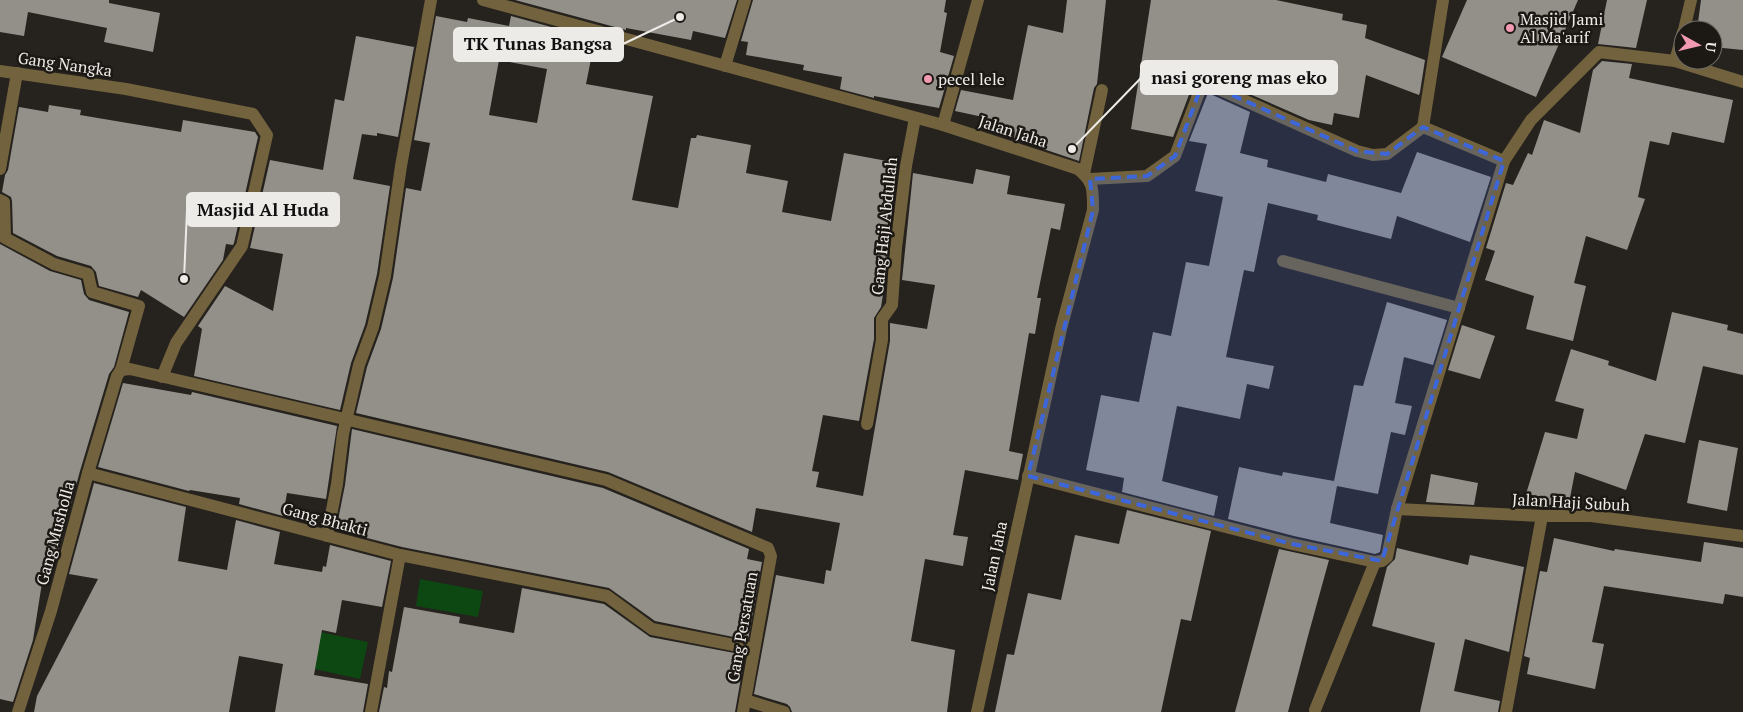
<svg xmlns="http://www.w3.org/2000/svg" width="1743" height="712" viewBox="0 0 1743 712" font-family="'PT Serif',serif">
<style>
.green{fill:#0d4712}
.building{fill:#93908a;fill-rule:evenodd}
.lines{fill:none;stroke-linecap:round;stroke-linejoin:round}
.minor{stroke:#72633e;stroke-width:12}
.marked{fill:#3c66da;fill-opacity:0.2;stroke:#3c66da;stroke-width:4;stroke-dasharray:10 6;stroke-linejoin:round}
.poi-dot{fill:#f19ab1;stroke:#1c1915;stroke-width:2}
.labels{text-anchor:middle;stroke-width:5;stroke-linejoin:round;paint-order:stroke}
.poi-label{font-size:16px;fill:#edebe8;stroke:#1c1915;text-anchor:start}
.street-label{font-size:16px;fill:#edebe8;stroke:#1c1915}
.leader{fill:none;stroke:#edebe8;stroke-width:2}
.callout-dot{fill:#edebe8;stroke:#1c1915;stroke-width:2}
.callout{fill:#edebe8;stroke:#edebe8;stroke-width:2}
.callout-label{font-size:18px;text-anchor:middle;font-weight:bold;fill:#111}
</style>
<rect width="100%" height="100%" fill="#26221e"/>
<g class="green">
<polygon points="420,579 483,591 478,617 416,606"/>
<polygon points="276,623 368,642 360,679 268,659"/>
</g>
<g class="building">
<polygon points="0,0 109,0 109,3 160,13 153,52 104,42 107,28 28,12 24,36 0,32"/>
<polygon points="515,0 737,0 725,38 693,31 691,40 626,28 626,30"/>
<polygon points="753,0 946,0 944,12 947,13 940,52 954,56 939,108 874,96 874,98 840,89 842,77 803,70 804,65 746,55 748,42 741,41"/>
<polygon points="1067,0 1106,0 1097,84 1094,88 1079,161 1014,139 1015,132 982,125 983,117 955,111 961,90 1013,100 1028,25 1063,33"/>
<polygon points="1151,0 1276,0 1343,14 1342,20 1367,25 1365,38 1425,60 1420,92 1419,95 1366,75 1359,118 1334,113 1332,125 1309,120 1206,75 1202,74 1195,79 1173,137 1131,129"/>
<polygon points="1467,0 1578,0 1536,97 1442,57"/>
<polygon points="1607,0 1647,0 1636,48 1598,44"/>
<polygon points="1701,0 1743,0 1743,50 1713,47 1713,30 1697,30"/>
<path d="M 436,16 L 467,22 L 468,18 L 509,26 L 511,16 L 595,39 L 586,84 L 653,96 L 632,200 L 678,208 L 691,138 L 696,138 L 697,135 L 751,145 L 746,173 L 788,181 L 782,212 L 831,221 L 844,153 L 887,161 L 886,168 L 897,170 L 888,247 L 885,282 L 881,307 L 874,318 L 874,339 L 859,421 L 823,415 L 812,471 L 819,472 L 816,487 L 863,496 L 890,341 L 890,323 L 927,329 L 935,285 L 902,280 L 913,173 L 973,184 L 976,169 L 1010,176 L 1007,194 L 1065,204 L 1060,230 L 1051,228 L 1037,298 L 1041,298 L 1035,334 L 1029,333 L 1009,451 L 1023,454 L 1018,480 L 965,470 L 953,535 L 968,537 L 963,566 L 925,559 L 911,641 L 955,650 L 947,712 L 792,712 L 790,707 L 787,704 L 754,694 L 776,575 L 824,584 L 826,570 L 831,571 L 840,523 L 756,508 L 752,532 L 608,472 L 356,413 L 367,367 L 381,329 L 393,278 L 406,188 L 421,191 L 430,143 L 414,140 ZM 499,60 L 547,69 L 537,123 L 489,115 Z"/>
<polygon points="356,36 414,47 398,137 377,133 377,136 362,134 353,179 390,186 377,274 365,325 351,363 340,410 194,376 202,329 198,326 225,286 273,311 283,254 250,248 270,160 323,170 335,99 344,101"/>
<polygon points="1602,61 1632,64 1629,78 1733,100 1724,143 1672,132 1669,145 1650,141 1638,197 1645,199 1627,250 1586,236 1574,283 1586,286 1573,341 1526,329 1534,296 1485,280 1495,251 1486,248 1506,183 1513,185 1528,153 1532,155 1544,120 1580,133 1593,70"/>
<polygon points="1208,93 1250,112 1240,153 1268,160 1267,167 1326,182 1328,174 1401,193 1417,152 1491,177 1470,242 1397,216 1391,239 1317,220 1318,215 1268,203 1254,272 1244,270 1226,357 1274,366 1269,389 1247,384 1240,419 1177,406 1162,481 1218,496 1214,516 1122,492 1124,478 1086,470 1101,395 1139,402 1153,332 1171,336 1186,262 1209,266 1223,197 1195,191 1207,144 1189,141"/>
<polygon points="49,105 81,110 80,115 181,132 183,120 255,132 258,137 234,243 233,245 226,244 223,260 184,317 141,290 138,297 99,286 96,272 91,266 57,256 13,233 12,201 11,197 2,192 5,175 8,170 19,107 48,112"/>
<polygon points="0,244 50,271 81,280 84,294 89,300 129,312 114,367 109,374 80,471 53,571 44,570 33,640 13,702 0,699"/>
<polygon points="1387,302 1447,320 1433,365 1404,357 1395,403 1412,406 1405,435 1391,432 1378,494 1337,486 1330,523 1383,535 1380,552 1375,554 1294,536 1228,519 1239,467 1282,476 1283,472 1334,481 1354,385 1363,386"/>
<polygon points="1672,312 1728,325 1727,330 1743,334 1743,375 1703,366 1685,443 1645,434 1626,490 1575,472 1568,508 1542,508 1544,497 1526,494 1545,432 1577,439 1584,409 1555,401 1571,349 1609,361 1608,365 1656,381"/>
<polygon points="1462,325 1495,336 1480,379 1448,370"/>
<polygon points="123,383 191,395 192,392 337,426 326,499 287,493 283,516 239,504 240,498 190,490 189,491 98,467"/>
<polygon points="352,429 603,488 749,549 747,559 762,562 748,640 655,621 609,588 402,547 336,530 345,485"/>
<polygon points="1699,440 1738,448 1727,511 1687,503"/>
<polygon points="1431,474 1478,483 1474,505 1426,502"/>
<polygon points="94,483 186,507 178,561 227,570 236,520 280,532 274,564 322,572 323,566 326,567 330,545 391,561 382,607 342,600 336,633 322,630 314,675 368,684 363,712 275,712 283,664 239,656 229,712 34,712 37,696 98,579 69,574"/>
<polygon points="1127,510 1211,531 1191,621 1181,619 1161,712 995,712 1007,654 1014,655 1028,593 1061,600 1075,535 1119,544"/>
<polygon points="1554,538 1614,551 1615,549 1701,562 1704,542 1743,548 1743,597 1725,594 1723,604 1604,586 1592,642 1604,644 1595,689 1527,674 1530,658 1524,656 1540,571 1547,572"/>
<polygon points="1397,548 1468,565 1470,555 1524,567 1509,652 1465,639 1454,691 1500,701 1498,712 1420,712 1435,643 1372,626 1387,567 1395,559"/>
<polygon points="1279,549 1329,560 1308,636 1288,712 1235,712"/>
<polygon points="522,588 604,604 650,637 745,655 735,712 379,712 384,687 387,688 389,671 392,672 404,607 460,617 459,623 514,633"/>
</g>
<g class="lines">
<g class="minor">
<path d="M 483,0 L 943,125 L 1078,169 C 1094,182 1093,189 1093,210 L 1061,329 L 977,712"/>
<polyline points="1684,30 1691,0"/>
<polyline points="1675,61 1683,32"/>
<polyline points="725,66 745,0"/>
<polyline points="0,71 126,89 253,114 267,135 242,246 176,343 162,377"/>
<polyline points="943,125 978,0"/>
<polyline points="1423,127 1443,0"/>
<polyline points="1423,127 1504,161"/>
<polyline points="0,169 17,73"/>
<polyline points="1084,174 1102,90"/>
<polyline points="1090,179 1147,176 1175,156 1203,82 1357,151 1373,155 1387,154 1423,127"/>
<polyline points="0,200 4,202 5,238 54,264 88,274 92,292 139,306 121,370"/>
<polyline points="1283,261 1459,308"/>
<polyline points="867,424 882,340 882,319 892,305 896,248 906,166 915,118"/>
<polyline points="88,473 400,555 371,712"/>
<polyline points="1028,476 1292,544 1375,562 1382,561 1387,557 1397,509 1504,161 1531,120 1599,52 1675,61 1743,82"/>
<polyline points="1397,509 1542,516 1591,516 1743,536"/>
<polyline points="327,536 337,484 343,434 359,365 373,327 385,276 401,166 431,0"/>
<polyline points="400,555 607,596 652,629 754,649"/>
<polyline points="745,700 784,712"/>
<polyline points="1315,710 1375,562"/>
<polyline points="18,712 51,611 88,473 117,376 121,370 130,369 606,480 768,548 771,556 743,712"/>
<polyline points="1506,712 1542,516"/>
</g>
</g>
<path class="marked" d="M 1203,82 L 1357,151 L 1387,154 L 1423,127 L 1504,161 L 1382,561 L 1292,544 L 1028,476 L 1093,210 L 1090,179 L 1147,176 L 1175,156 Z"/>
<g class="poi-dot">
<circle cx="1510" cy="28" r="5"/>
<circle cx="928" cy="79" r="5"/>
</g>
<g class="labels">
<g class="poi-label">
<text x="1520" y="25">Masjid Jami<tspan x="1520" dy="18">Al Ma'arif</tspan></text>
<text x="938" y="85">pecel lele</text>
</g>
<g class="street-label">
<text transform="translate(65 64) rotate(8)" y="6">Gang Nangka</text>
<text transform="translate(1013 131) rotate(18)" y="6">Jalan Jaha</text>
<text transform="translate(884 226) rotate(-84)" y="6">Gang Haji Abdullah</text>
<text transform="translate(1571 502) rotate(3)" y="6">Jalan Haji Subuh</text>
<text transform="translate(325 519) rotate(15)" y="6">Gang Bhakti</text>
<text transform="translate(55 533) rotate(-75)" y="6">Gang Musholla</text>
<text transform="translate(994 556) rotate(-78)" y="6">Jalan Jaha</text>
<text transform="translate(742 627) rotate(-80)" y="6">Gang Persatuan</text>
</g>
</g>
<path class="leader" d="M680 17L623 44M1072 149L1141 78M184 279L187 210"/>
<g class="callout-dot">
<circle cx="680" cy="17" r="5"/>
<circle cx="1072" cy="149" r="5"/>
<circle cx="184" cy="279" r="5"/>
</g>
<g class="callout">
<rect x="454" y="28" width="169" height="33" rx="5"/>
<rect x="1141" y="61" width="196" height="33" rx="5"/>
<rect x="187" y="193" width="152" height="33" rx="5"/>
</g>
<g class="callout-label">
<text x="538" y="50">TK Tunas Bangsa</text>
<text x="1239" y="84">nasi goreng mas eko</text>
<text x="263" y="216">Masjid Al Huda</text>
</g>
<g transform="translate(1698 45) rotate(98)"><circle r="24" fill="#1c1915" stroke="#706d69"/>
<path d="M0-4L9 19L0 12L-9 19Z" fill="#f19ab1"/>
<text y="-8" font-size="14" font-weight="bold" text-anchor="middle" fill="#edebe8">U</text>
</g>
</svg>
